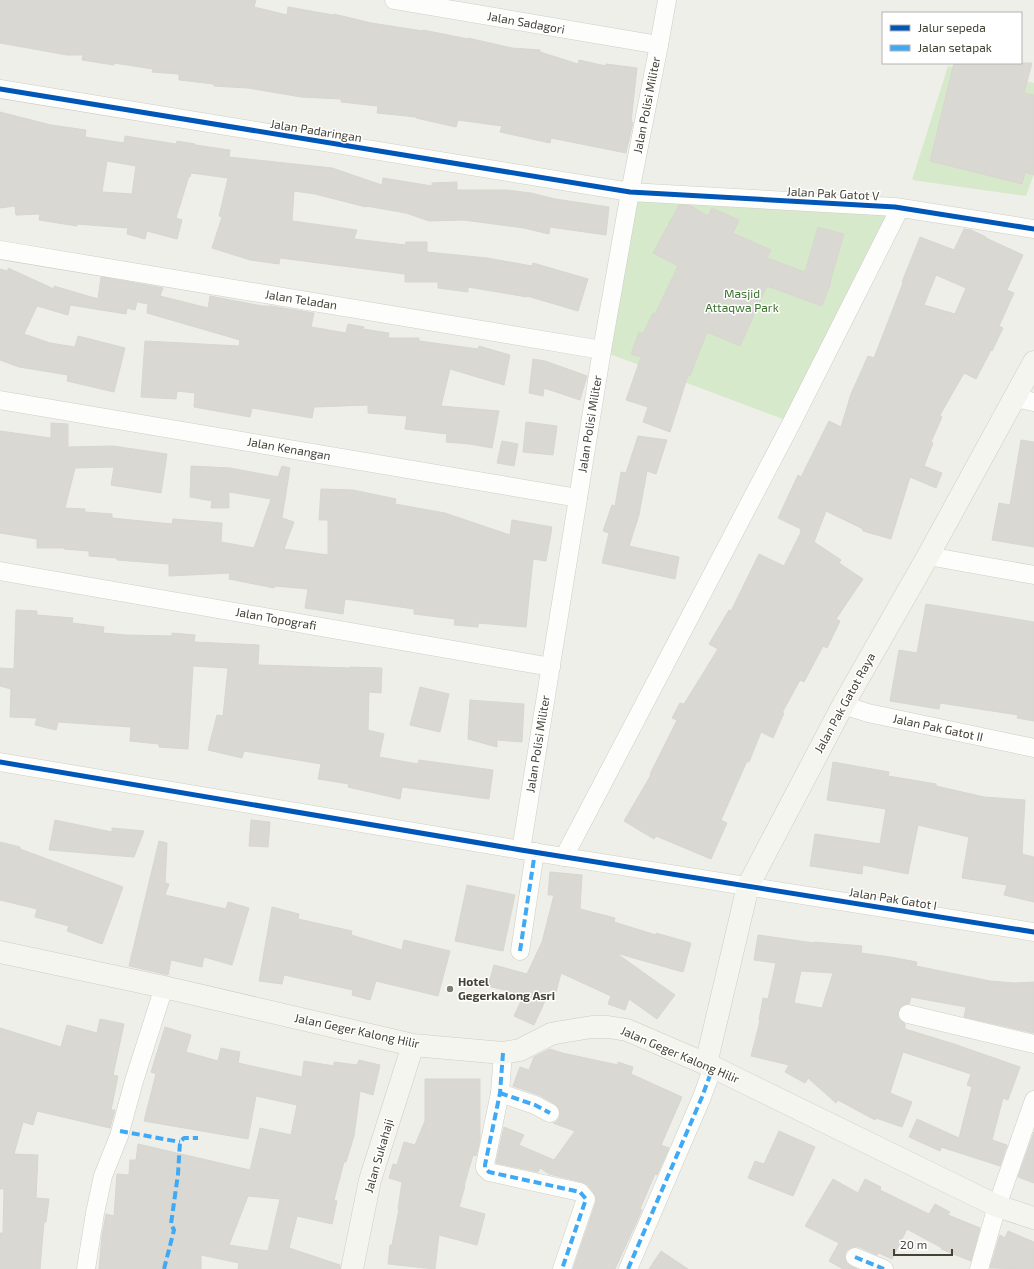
<svg xmlns="http://www.w3.org/2000/svg" width="1034" height="1269" viewBox="0 0 1034 1269" font-family="'Exo 2',sans-serif">
<style>
.green{fill:#d7e9cb}
.building{fill:#d9d8d2;stroke:#d7d6d0;fill-rule:evenodd}
.lines{fill:none;stroke-linecap:round;stroke-linejoin:round}
.street-casing{stroke:#cdcdc7;stroke-width:19}
.secondary-casing{stroke:#cecdc1;stroke-width:23}
.street{stroke:#fdfdfc;stroke-width:18}
.secondary{stroke:#f5f5ef;stroke-width:22}
.quiet{stroke:#3fa9f5;stroke-width:4;stroke-dasharray:8 4;stroke-linecap:butt}
.cycleway-casing{stroke:#fff;stroke-width:8}
.cycleway{stroke:#0057b8;stroke-width:5}
.poi-dot{fill:#807f75;stroke:#fff;stroke-width:1.5}
.labels{text-anchor:middle;stroke-width:3;stroke-linejoin:round;paint-order:stroke}
.street-label{font-size:12px;fill:#454236;stroke:#fff}
.park-label{font-size:12px;fill:#3b722e;stroke:#fff}
.poi-label{font-size:12px;font-weight:bold;fill:#454236;stroke:#fff;text-anchor:start}
</style>
<rect width="100%" height="100%" fill="#efefea"/>
<g class="green">
<polygon points="948,66 1034,83 1034,174 1026,196 912,180"/>
<polygon points="631,197 896,212 788,421 607,353"/>
</g>
<g class="building">
<polygon points="0,0 256,0 254,7 287,15 288,7 333,15 334,14 371,23 423,31 423,30 468,39 468,38 512,48 540,50 540,52 578,64 579,60 606,66 606,64 637,68 631,122 633,122 626,153 551,138 550,143 500,132 502,126 458,120 456,127 416,118 416,117 377,113 378,106 341,102 341,99 301,97 248,88 214,86 214,84 179,80 179,74 152,72 153,69 114,63 114,65 82,60 83,55 67,55 0,43"/>
<polygon points="954,63 1032,63 1024,93 1034,95 1034,175 1025,172 1022,184 930,161"/>
<path d="M 0,112 L 51,125 L 86,130 L 85,137 L 124,143 L 125,136 L 176,144 L 177,141 L 195,144 L 195,145 L 230,150 L 229,157 L 332,168 L 382,185 L 383,178 L 432,186 L 432,183 L 457,182 L 457,190 L 507,190 L 531,193 L 555,199 L 609,207 L 606,235 L 550,227 L 549,234 L 524,228 L 463,220 L 429,221 L 406,213 L 366,206 L 366,207 L 315,194 L 294,191 L 292,221 L 357,230 L 354,239 L 405,245 L 406,242 L 427,242 L 427,252 L 487,258 L 532,266 L 533,263 L 588,279 L 578,311 L 527,296 L 527,297 L 468,287 L 468,292 L 438,288 L 438,282 L 405,282 L 405,274 L 280,258 L 279,264 L 250,260 L 212,248 L 222,217 L 219,216 L 228,178 L 191,173 L 190,177 L 189,176 L 176,218 L 182,220 L 177,239 L 147,231 L 145,239 L 127,234 L 128,228 L 77,224 L 77,226 L 39,220 L 40,214 L 16,215 L 15,206 L 0,208 ZM 107,161 L 136,166 L 132,194 L 102,192 Z"/>
<polygon points="679,205 691,206 708,216 712,208 739,220 733,233 771,250 767,258 805,272 818,227 844,234 830,282 831,282 822,306 767,286 740,346 707,332 690,376 688,375 670,432 643,422 648,407 626,400 641,357 631,354 639,332 643,334 653,313 655,314 678,266 653,253"/>
<path d="M 964,229 L 971,230 L 986,237 L 986,238 L 1023,255 L 1007,290 L 1014,293 L 999,326 L 1003,328 L 992,351 L 991,350 L 976,379 L 964,373 L 940,415 L 942,417 L 931,442 L 933,443 L 924,466 L 942,473 L 936,488 L 910,477 L 891,539 L 863,531 L 863,529 L 826,511 L 814,542 L 841,560 L 839,563 L 863,579 L 836,619 L 840,621 L 827,648 L 823,646 L 804,682 L 800,680 L 782,713 L 784,713 L 773,738 L 761,732 L 749,762 L 747,761 L 721,820 L 727,823 L 711,859 L 656,836 L 654,839 L 624,821 L 651,775 L 650,774 L 677,720 L 672,718 L 680,703 L 684,704 L 718,649 L 709,644 L 729,610 L 731,611 L 759,554 L 784,566 L 801,532 L 800,532 L 801,529 L 778,518 L 798,475 L 801,477 L 829,421 L 841,427 L 851,394 L 868,356 L 874,358 L 903,283 L 902,282 L 920,237 L 954,250 ZM 936,275 L 966,288 L 955,314 L 924,305 Z"/>
<polygon points="8,268 54,289 54,286 98,299 101,277 163,288 160,296 208,308 210,296 262,306 271,306 314,313 311,327 346,333 348,324 364,327 363,329 389,333 388,338 419,338 419,341 478,349 479,346 510,355 504,385 450,369 441,406 499,411 492,448 470,444 446,442 447,434 405,429 407,416 368,413 368,405 314,407 312,418 252,408 250,417 194,407 195,393 177,391 176,399 141,397 145,341 239,346 240,340 147,313 148,304 137,302 135,310 127,308 126,314 70,305 68,315 37,306 24,334 50,343 75,347 78,336 125,348 114,392 67,381 68,375 19,367 0,360 0,269 8,271"/>
<polygon points="533,359 545,361 587,376 580,400 544,388 543,396 529,393"/>
<polygon points="526,422 557,426 553,455 523,452"/>
<polygon points="51,423 68,424 68,447 113,446 167,454 161,493 111,485 114,467 75,468 65,508 85,509 85,512 112,514 112,518 172,524 173,519 222,523 221,542 254,548 271,499 229,492 229,508 211,508 212,501 190,497 191,466 230,468 278,477 282,466 290,468 282,518 294,522 284,549 328,555 328,520 319,520 321,489 353,490 396,499 395,504 445,513 510,535 512,520 552,527 546,561 533,559 526,627 478,623 478,627 454,625 455,619 414,614 414,609 345,599 343,614 305,608 308,589 275,586 274,588 229,579 230,573 169,576 169,564 117,560 117,558 89,556 89,551 64,549 64,548 37,548 37,539 0,533 0,431 51,438"/>
<polygon points="638,436 667,440 656,474 647,471 639,515 629,546 679,557 675,579 602,563 609,533 603,531 612,505 615,506 621,472 626,473"/>
<polygon points="1021,440 1034,442 1034,547 992,540 999,503 1010,505"/>
<polygon points="502,441 518,444 514,466 497,463"/>
<polygon points="926,604 1034,622 1034,721 1017,718 1018,715 940,703 939,709 890,701 899,650 917,653"/>
<polygon points="16,610 37,611 37,615 73,618 72,623 104,627 103,633 125,635 172,636 172,633 195,635 194,642 259,645 258,665 350,668 350,667 382,668 381,693 369,692 368,730 384,734 379,757 418,764 419,760 493,770 489,799 402,787 400,799 348,787 349,784 318,779 321,764 244,751 242,758 208,750 217,715 223,716 228,668 193,666 188,749 159,747 159,744 130,741 131,727 58,722 56,730 35,725 37,718 10,717 11,689 0,686 0,668 14,669"/>
<polygon points="420,687 449,694 440,732 410,725"/>
<polygon points="470,700 524,704 522,742 497,740 497,747 468,739"/>
<polygon points="833,762 889,772 888,776 936,784 936,786 984,797 1025,800 1022,854 1034,857 1034,902 1004,895 1007,885 962,878 969,837 918,825 908,874 863,865 862,874 810,866 815,834 880,844 886,809 827,800"/>
<polygon points="55,820 112,832 112,828 144,831 134,857 49,850"/>
<polygon points="251,820 270,822 268,847 249,846"/>
<polygon points="159,841 167,843 165,883 169,884 165,895 226,909 228,902 249,908 232,965 204,957 202,967 171,960 168,975 129,966"/>
<polygon points="0,842 20,847 20,849 123,887 102,944 67,931 69,926 35,917 37,909 0,900"/>
<polygon points="550,872 582,875 580,909 615,918 614,922 656,935 656,933 691,943 683,972 616,953 675,995 657,1019 629,999 625,1010 608,1004 611,996 561,973 556,992 550,990 534,1025 514,1016 524,995 488,986 494,965 527,974 542,942 554,895 548,895"/>
<polygon points="467,885 515,895 503,951 455,941"/>
<polygon points="272,907 299,914 298,919 352,931 351,935 402,950 404,940 450,951 438,996 376,981 370,1000 352,995 353,990 284,975 282,984 259,981"/>
<path d="M 758,935 L 814,943 L 814,942 L 862,946 L 861,953 L 890,957 L 917,962 L 916,966 L 990,981 L 1014,983 L 1034,982 L 1034,1033 L 964,1017 L 966,1007 L 911,997 L 909,1004 L 905,1004 L 901,1007 L 898,1012 L 898,1017 L 901,1021 L 905,1024 L 905,1029 L 954,1044 L 1020,1067 L 1008,1100 L 1003,1098 L 992,1140 L 1007,1145 L 1000,1166 L 941,1147 L 940,1151 L 909,1137 L 917,1119 L 959,1138 L 972,1087 L 967,1085 L 971,1074 L 903,1052 L 890,1093 L 912,1102 L 902,1127 L 876,1118 L 875,1120 L 838,1100 L 836,1103 L 808,1078 L 805,1083 L 785,1072 L 789,1065 L 751,1056 L 760,1021 L 759,1020 L 763,998 L 768,999 L 776,963 L 754,960 ZM 801,971 L 833,973 L 822,1008 L 794,1003 Z"/>
<polygon points="100,1019 124,1024 113,1075 118,1076 111,1110 115,1110 110,1128 37,1111 33,1125 23,1122 14,1154 38,1155 36,1198 49,1199 46,1222 44,1222 40,1269 0,1269 0,1233 3,1233 4,1189 0,1189 0,1028 61,1047 67,1025 97,1033"/>
<path d="M 165,1027 L 191,1035 L 186,1052 L 218,1061 L 221,1048 L 240,1052 L 238,1063 L 302,1077 L 304,1061 L 334,1066 L 334,1062 L 357,1065 L 359,1060 L 380,1065 L 373,1095 L 360,1091 L 354,1136 L 346,1162 L 344,1162 L 334,1200 L 337,1201 L 332,1224 L 297,1216 L 289,1248 L 340,1265 L 340,1269 L 238,1269 L 239,1263 L 201,1255 L 201,1269 L 99,1269 L 102,1236 L 106,1214 L 114,1216 L 117,1174 L 129,1175 L 130,1160 L 136,1160 L 138,1144 L 250,1170 L 260,1128 L 291,1135 L 297,1105 L 256,1096 L 248,1139 L 144,1121 L 156,1074 L 151,1072 ZM 248,1196 L 280,1199 L 268,1251 L 229,1245 Z"/>
<polygon points="550,1049 562,1053 618,1065 618,1062 633,1067 631,1074 682,1097 661,1145 669,1148 657,1175 655,1174 640,1209 642,1210 615,1269 573,1269 596,1202 596,1197 588,1185 582,1182 549,1174 540,1168 538,1172 496,1163 504,1127 524,1135 519,1145 554,1160 575,1131 553,1123 556,1122 559,1118 560,1113 559,1108 555,1104 539,1095 513,1086 520,1067 529,1070 534,1057"/>
<polygon points="425,1079 480,1079 480,1139 476,1156 473,1155 464,1186 465,1186 459,1207 485,1214 477,1245 439,1235 435,1269 388,1264 390,1245 392,1245 399,1209 398,1209 402,1182 389,1178 393,1164 397,1165 404,1142 415,1145 425,1121"/>
<polygon points="779,1131 815,1147 793,1196 748,1178 755,1161 764,1164"/>
<polygon points="1034,1132 1034,1183 1018,1177"/>
<polygon points="833,1179 858,1193 865,1179 881,1187 880,1190 929,1214 935,1204 950,1212 948,1215 980,1228 971,1261 941,1249 942,1248 907,1229 892,1259 879,1253 877,1255 859,1247 854,1247 848,1249 845,1253 845,1258 847,1264 857,1269 843,1269 829,1261 839,1243 805,1226"/>
<polygon points="1008,1231 1034,1242 1034,1269 990,1268 1000,1235 1005,1238"/>
<polygon points="661,1251 688,1269 649,1269"/>
</g>
<g class="lines">
<g class="street-casing">
<g id="street">
<polyline points="394,0 659,45"/>
<polyline points="0,89 630,192 895,207 1034,229"/>
<polyline points="0,250 602,350"/>
<polyline points="1015,398 1034,402"/>
<polyline points="0,400 578,498"/>
<polyline points="928,556 1034,575"/>
<polyline points="0,571 551,667"/>
<polyline points="843,705 868,713 1034,748"/>
<polyline points="0,762 521,850 1034,932"/>
<polyline points="521,850 602,350 630,192 659,45 667,0"/>
<polyline points="564,857 791,424 900,208"/>
<polyline points="520,951 535,852"/>
<polyline points="908,1014 1034,1044"/>
<polyline points="503,1053 500,1093 485,1165 485,1168 489,1172 580,1192 586,1199 562,1269"/>
<polyline points="500,1093 535,1105 550,1113"/>
<polyline points="855,1257 884,1269"/>
<polyline points="86,1269 95,1213 103,1176 119,1136 134,1081 164,987"/>
<polyline points="628,1269 702,1097 713,1067"/>
<polyline points="979,1269 997,1206 1034,1100"/>
</g>
</g>
<g class="secondary-casing">
<g id="secondary">
<polyline points="0,952 164,987 413,1045 503,1053 520,1050 551,1034 561,1032 592,1027 608,1027 627,1030 713,1067 997,1206 1034,1218"/>
<polyline points="706,1064 748,886 843,705 928,556 1034,362"/>
<polyline points="352,1269 370,1180 413,1045"/>
</g>
</g>
<use href="#street" class="street"/>
<use href="#secondary" class="secondary"/>
<g class="quiet">
<polyline points="520,951 535,852"/>
<polyline points="503,1053 500,1093 485,1165 485,1168 489,1172 580,1192 586,1199 562,1269"/>
<polyline points="500,1093 535,1105 550,1113"/>
<polyline points="120,1131 180,1142"/>
<polyline points="855,1257 884,1269"/>
<polyline points="164,1269 174,1230 171,1224 178,1174 180,1142 184,1138 198,1138"/>
<polyline points="628,1269 702,1097 713,1067"/>
</g>
<g class="cycleway-casing">
<g id="cycleway">
<polyline points="0,89 630,192 895,207 1034,229"/>
<polyline points="0,762 521,850 1034,932"/>
</g>
</g>
<use href="#cycleway" class="cycleway"/>
</g>
<circle class="poi-dot" cx="450" cy="989" r="4"/>
<g class="labels">
<g class="street-label">
<text transform="translate(526 23) rotate(10)" y="4">Jalan Sadagori</text>
<text transform="translate(647 105) rotate(-79)" y="4">Jalan Polisi Militer</text>
<text transform="translate(316 131) rotate(9)" y="4">Jalan Padaringan</text>
<text transform="translate(833 194) rotate(3)" y="4">Jalan Pak Gatot V</text>
<text transform="translate(301 300) rotate(9)" y="4">Jalan Teladan</text>
<text transform="translate(590 424) rotate(-81)" y="4">Jalan Polisi Militer</text>
<text transform="translate(289 449) rotate(10)" y="4">Jalan Kenangan</text>
<text transform="translate(276 619) rotate(10)" y="4">Jalan Topografi</text>
<text transform="translate(845 703) rotate(-61)" y="4">Jalan Pak Gatot Raya</text>
<text transform="translate(938 728) rotate(12)" y="4">Jalan Pak Gatot II</text>
<text transform="translate(538 744) rotate(-81)" y="4">Jalan Polisi Militer</text>
<text transform="translate(893 899) rotate(9)" y="4">Jalan Pak Gatot I</text>
<text transform="translate(357 1031) rotate(12)" y="4">Jalan Geger Kalong Hilir</text>
<text transform="translate(680 1055) rotate(23)" y="4">Jalan Geger Kalong Hilir</text>
<text transform="translate(379 1156) rotate(-74)" y="4">Jalan Sukahaji</text>
</g>
<g class="park-label">
<text x="742" y="298">Masjid<tspan x="742" dy="14">Attaqwa Park</tspan></text>
</g>
<g class="poi-label">
<text x="458" y="986">Hotel<tspan x="458" dy="14">Gegerkalong Asri</tspan></text>
</g>
</g>
<rect x="882" y="12" width="140" height="52" fill="#ffffff" stroke="#b5b3af"/>
<rect x="890" y="25" width="20" height="6" fill="#0057b8" stroke="#b5b3af"/>
<text x="918" y="32" font-size="12" fill="#454236">Jalur sepeda</text>
<rect x="890" y="45" width="20" height="6" fill="#3fa9f5" stroke="#b5b3af"/>
<text x="918" y="52" font-size="12" fill="#454236">Jalan setapak</text>
<path d="M894 1249v6h58v-6" fill="none" stroke="#454236" stroke-width="2"/>
<text x="900" y="1249" font-size="12" fill="#454236" stroke="#ffffff" stroke-width="3" paint-order="stroke">20 m</text>
</svg>
